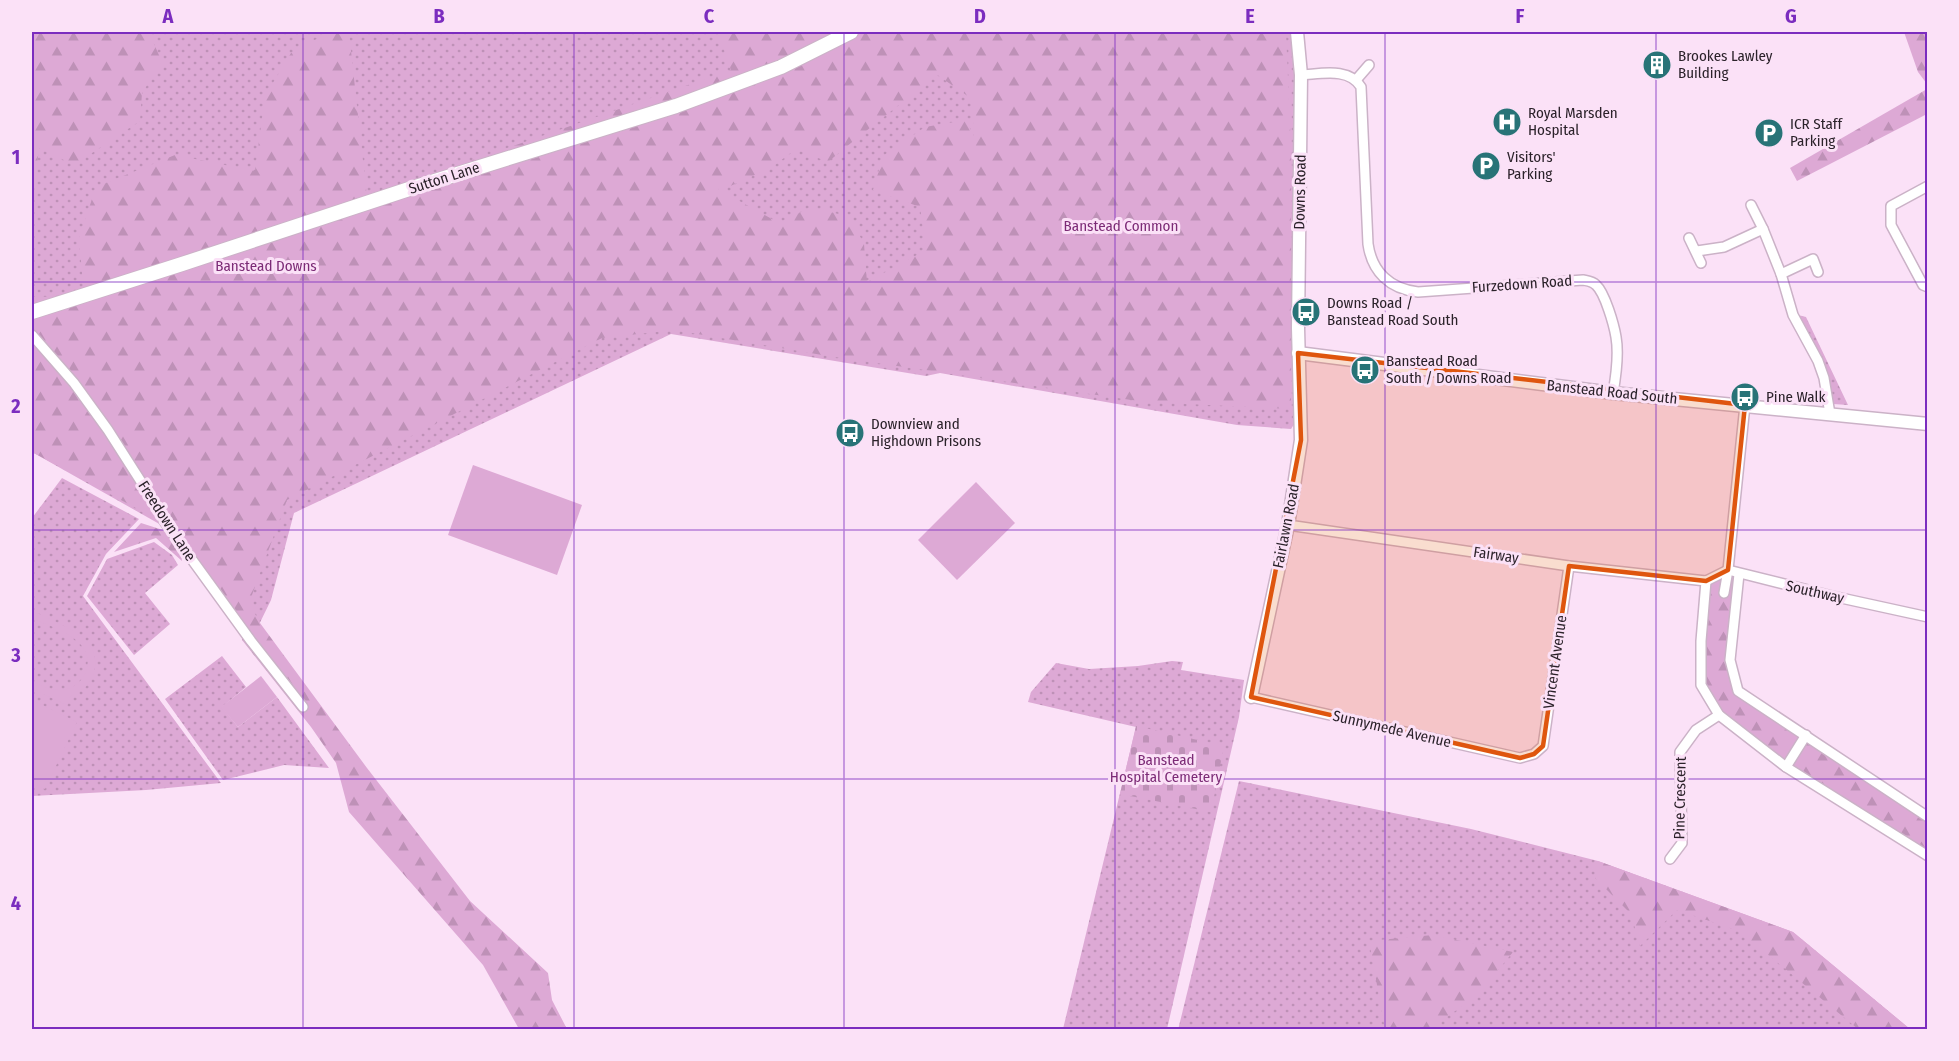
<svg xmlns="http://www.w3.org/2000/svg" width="1959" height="1061" viewBox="0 0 1959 1061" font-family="'Fira Sans Condensed',sans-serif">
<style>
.grass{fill:url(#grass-dots)}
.forest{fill:url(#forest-firs);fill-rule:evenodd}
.cemetery{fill:url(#cemetery-stones)}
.garden{fill:#dda9d5}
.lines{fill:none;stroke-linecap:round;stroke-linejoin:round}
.minor-casing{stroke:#cbb2c7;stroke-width:12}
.tertiary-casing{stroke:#cbb2c7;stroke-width:15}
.secondary-casing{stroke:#cbb2c7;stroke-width:16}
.minor{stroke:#fff;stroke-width:9}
.tertiary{stroke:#fff;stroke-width:12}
.secondary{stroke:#fff;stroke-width:14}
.marked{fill:#df560e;fill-opacity:0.2;stroke:#df560e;stroke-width:4.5;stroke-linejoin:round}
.grid{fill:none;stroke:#7b2cbf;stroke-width:1.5;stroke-opacity:0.55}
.labels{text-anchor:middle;stroke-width:6;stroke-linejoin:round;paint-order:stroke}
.poi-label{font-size:15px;fill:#2b222a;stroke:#fbe1f7;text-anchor:start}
.street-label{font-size:15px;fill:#2b222a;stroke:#fbe1f7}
.park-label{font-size:15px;fill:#7c2b76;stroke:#fbe1f7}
.neatline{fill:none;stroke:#7b2cbf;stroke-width:2}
.grid-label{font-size:20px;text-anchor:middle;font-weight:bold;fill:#7b2cbf}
</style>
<defs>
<pattern id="grass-dots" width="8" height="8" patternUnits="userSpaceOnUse" patternTransform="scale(1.5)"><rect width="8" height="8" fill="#dda9d5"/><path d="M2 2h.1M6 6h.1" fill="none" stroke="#be91b7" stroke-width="1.8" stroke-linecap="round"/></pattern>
<pattern id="forest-firs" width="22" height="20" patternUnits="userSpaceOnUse" patternTransform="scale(1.5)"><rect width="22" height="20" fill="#dda9d5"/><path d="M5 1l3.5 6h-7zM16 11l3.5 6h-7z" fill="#be91b7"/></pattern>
<pattern id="cemetery-stones" width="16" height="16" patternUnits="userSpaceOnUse" patternTransform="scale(1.5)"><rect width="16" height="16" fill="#dda9d5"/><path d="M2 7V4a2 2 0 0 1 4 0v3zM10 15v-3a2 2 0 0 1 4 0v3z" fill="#be91b7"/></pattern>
</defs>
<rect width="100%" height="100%" fill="#fbe1f7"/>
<g class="grass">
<polygon points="32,32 1294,32 1300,415 1291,429 1237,425 940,373 926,376 671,334 294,513 271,600 251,641 170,530 32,452"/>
<polygon points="1798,315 1806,317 1848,405 1833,404 1813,343"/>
<polygon points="62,478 139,519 106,554 83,596 221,783 146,790 32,796 32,518"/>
<polygon points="154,542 172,555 178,565 145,593 170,624 134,655 87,596 107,559"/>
<polygon points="222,656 246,687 222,707 238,727 277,697 329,768 284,765 223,780 165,699"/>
<polygon points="1172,661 1183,662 1181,670 1244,680 1239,717 1167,1029 1063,1029 1136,727 1028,702 1031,692 1056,663 1089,669 1138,666"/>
<polygon points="1239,781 1471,829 1598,861 1793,932 1910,1029 1178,1030"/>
</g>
<g class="forest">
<polygon points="32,32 156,32 150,35 162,62 142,93 140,121 74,165 39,148 32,210"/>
<path d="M 335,32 L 349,33 L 367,197 L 731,70 L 718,32 L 1286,32 L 1291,147 L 1291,409 L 1145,402 L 828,356 L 674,330 L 602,338 L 287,500 L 249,603 L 260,623 L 367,768 L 470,901 L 548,973 L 552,1000 L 567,1029 L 519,1029 L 483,965 L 349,812 L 336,763 L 311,727 L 242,640 L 244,626 L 171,527 L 32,452 L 32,297 L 84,296 L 79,238 L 96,187 L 175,155 L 255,171 L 265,96 L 291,53 L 309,42 ZM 936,74 L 972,99 L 974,137 L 966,120 L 925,127 L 883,156 L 873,190 L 920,207 L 926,250 L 867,282 L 864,244 L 850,217 L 811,207 L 779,223 L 718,189 L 726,188 L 772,167 L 796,149 L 828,162 C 863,132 901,105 936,74 Z"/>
<polygon points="1904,32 1927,32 1927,84 1918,72"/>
<polygon points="1927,89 1927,114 1797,181 1790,168"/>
<polygon points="141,523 166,531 181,554 182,561 156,538 114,552"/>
<polygon points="1739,574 1730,660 1738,691 1927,817 1927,856 1786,767 1719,715 1701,685 1706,581"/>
<polygon points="1598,861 1793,932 1910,1029 1858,1029 1739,931 1677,910 1640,946 1631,914 1595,878"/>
<polygon points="1433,935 1513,952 1476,997 1439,1022 1434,1029 1385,1029 1369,941"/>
</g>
<polygon class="cemetery" points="1136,726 1224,746 1211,812 1120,794"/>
<g class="garden">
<polygon points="473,465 582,505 557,575 448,535"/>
<polygon points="976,482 1015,523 957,580 918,540"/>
<path d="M 32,611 C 41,614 49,619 58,623 C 80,633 103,647 93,676 C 89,686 79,693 69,697 L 70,699 L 67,705 L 32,689 L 32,680 C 41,685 51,691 62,690 C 84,688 96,662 81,645 C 72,634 45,623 32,619 Z"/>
<polygon points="261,676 277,697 238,727 221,707"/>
<polygon points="32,700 77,722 45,789 33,783 32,786"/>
</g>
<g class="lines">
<g class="minor-casing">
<g id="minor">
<path d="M 1301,75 C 1321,74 1349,67 1361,87 L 1368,244 C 1372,272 1390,289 1418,292 L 1583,280 C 1588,281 1592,281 1596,285 C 1605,293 1614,325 1616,337 C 1619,354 1616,376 1613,393"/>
<polyline points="1356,80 1369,65"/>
<polyline points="1928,186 1891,206 1891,225 1923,285 1928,287"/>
<polyline points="1751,205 1763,229"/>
<polyline points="1689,238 1701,263"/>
<polyline points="1697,251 1724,247 1763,229 1781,274 1793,315 1818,361 1824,378 1830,414"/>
<polyline points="1781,274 1813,259 1818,272"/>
<polyline points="32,335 74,383 108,430 161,513 164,521 251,641 303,707"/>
<polyline points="1288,525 1569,566 1706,581"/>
<polyline points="1739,574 1730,660 1738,691 1928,817"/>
<polyline points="1706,581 1701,641 1701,685 1719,715 1786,767 1928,856"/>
<polyline points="1706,581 1728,570 1832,596 1928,617"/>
<polyline points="1724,593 1728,570 1745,405"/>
<polyline points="1251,697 1520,758 1534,754 1543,746 1569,566"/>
<polyline points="1786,767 1806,735"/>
<polyline points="1670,859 1682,843 1680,752 1696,730 1719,715"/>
</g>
</g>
<g class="tertiary-casing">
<g id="tertiary">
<polyline points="1298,353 1613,393 1928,424"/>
<polyline points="1251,697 1288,525 1301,440 1298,328 1301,75 1297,32"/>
</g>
</g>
<g class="secondary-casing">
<polyline id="secondary" points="32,312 182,264 406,190 676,106 781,67 851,32"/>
</g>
<use href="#minor" class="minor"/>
<use href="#tertiary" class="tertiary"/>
<use href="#secondary" class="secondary"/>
</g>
<path class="marked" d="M 1298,353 L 1745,405 L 1728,570 L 1706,581 L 1569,566 L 1543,746 L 1534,754 L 1520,758 L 1251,697 L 1301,440 Z"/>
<path class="grid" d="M 303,32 L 303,1030M 574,32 L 574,1030M 844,32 L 844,1030M 1115,32 L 1115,1030M 1385,32 L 1385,1030M 1656,32 L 1656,1030M 32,282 L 1928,282M 32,530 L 1928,530M 32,779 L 1928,779"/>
<defs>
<g id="building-disc" transform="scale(1.5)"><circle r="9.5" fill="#287377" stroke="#fbe1f7"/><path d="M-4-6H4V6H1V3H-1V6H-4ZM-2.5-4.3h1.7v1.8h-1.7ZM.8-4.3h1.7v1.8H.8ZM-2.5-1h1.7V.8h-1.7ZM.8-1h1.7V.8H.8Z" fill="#fff"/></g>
<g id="hospital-disc" transform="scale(1.5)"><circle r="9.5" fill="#287377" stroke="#fbe1f7"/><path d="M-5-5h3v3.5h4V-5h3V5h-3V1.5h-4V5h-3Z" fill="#fff"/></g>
<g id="parking-disc" transform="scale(1.5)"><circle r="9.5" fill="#287377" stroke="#fbe1f7"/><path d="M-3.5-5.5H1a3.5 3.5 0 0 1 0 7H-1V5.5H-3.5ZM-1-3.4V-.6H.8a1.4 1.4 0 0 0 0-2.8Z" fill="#fff"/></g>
<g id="bus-disc" transform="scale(1.5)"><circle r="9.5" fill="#287377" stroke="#fbe1f7"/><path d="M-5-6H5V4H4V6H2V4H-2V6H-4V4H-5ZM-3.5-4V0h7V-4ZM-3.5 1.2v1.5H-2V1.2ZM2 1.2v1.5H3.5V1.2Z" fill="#fff"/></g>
</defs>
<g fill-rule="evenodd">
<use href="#building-disc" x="1657" y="65"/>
<use href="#hospital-disc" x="1507" y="122"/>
<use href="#parking-disc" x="1769" y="133"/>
<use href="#parking-disc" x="1486" y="166"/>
<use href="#bus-disc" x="1306" y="312"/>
<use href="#bus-disc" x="1365" y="370"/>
<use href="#bus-disc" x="1745" y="397"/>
<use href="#bus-disc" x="850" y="433"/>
</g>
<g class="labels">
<g class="poi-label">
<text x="1678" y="61">Brookes Lawley<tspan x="1678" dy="17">Building</tspan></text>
<text x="1528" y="118">Royal Marsden<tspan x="1528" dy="17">Hospital</tspan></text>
<text x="1790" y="129">ICR Staff<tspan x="1790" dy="17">Parking</tspan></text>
<text x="1507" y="162">Visitors'<tspan x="1507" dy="17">Parking</tspan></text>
<text x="1327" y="308">Downs Road /<tspan x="1327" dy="17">Banstead Road South</tspan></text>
<text x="1386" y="366">Banstead Road<tspan x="1386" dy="17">South / Downs Road</tspan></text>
<text x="1766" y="402">Pine Walk</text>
<text x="871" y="429">Downview and<tspan x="871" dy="17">Highdown Prisons</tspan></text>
</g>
<g class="street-label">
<text transform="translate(444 178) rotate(-18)" y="5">Sutton Lane</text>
<text transform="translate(1300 192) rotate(-89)" y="5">Downs Road</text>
<text transform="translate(1522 284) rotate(-4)" y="5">Furzedown Road</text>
<text transform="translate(1612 392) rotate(6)" y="5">Banstead Road South</text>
<text transform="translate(167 521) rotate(57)" y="5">Freedown Lane</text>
<text transform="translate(1286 526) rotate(-79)" y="5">Fairlawn Road</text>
<text transform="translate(1496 555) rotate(8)" y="5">Fairway</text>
<text transform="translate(1815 592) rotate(13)" y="5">Southway</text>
<text transform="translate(1555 662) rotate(-82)" y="5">Vincent Avenue</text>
<text transform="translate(1392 729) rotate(13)" y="5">Sunnymede Avenue</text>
<text transform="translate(1680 798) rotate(-89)" y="5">Pine Crescent</text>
</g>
<g class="park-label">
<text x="1121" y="231">Banstead Common</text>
<text x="266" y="271">Banstead Downs</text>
<text x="1166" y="765">Banstead<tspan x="1166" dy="17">Hospital Cemetery</tspan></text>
</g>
</g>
<rect width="1959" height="1061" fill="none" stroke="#fbe1f7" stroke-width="66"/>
<rect x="33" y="33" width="1893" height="995" class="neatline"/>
<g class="grid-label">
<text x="168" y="23">A</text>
<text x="439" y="23">B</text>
<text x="709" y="23">C</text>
<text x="980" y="23">D</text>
<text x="1250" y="23">E</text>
<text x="1520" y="23">F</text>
<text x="1791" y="23">G</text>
<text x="16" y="164">1</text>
<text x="16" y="413">2</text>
<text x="16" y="662">3</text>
<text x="16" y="910">4</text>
</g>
</svg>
